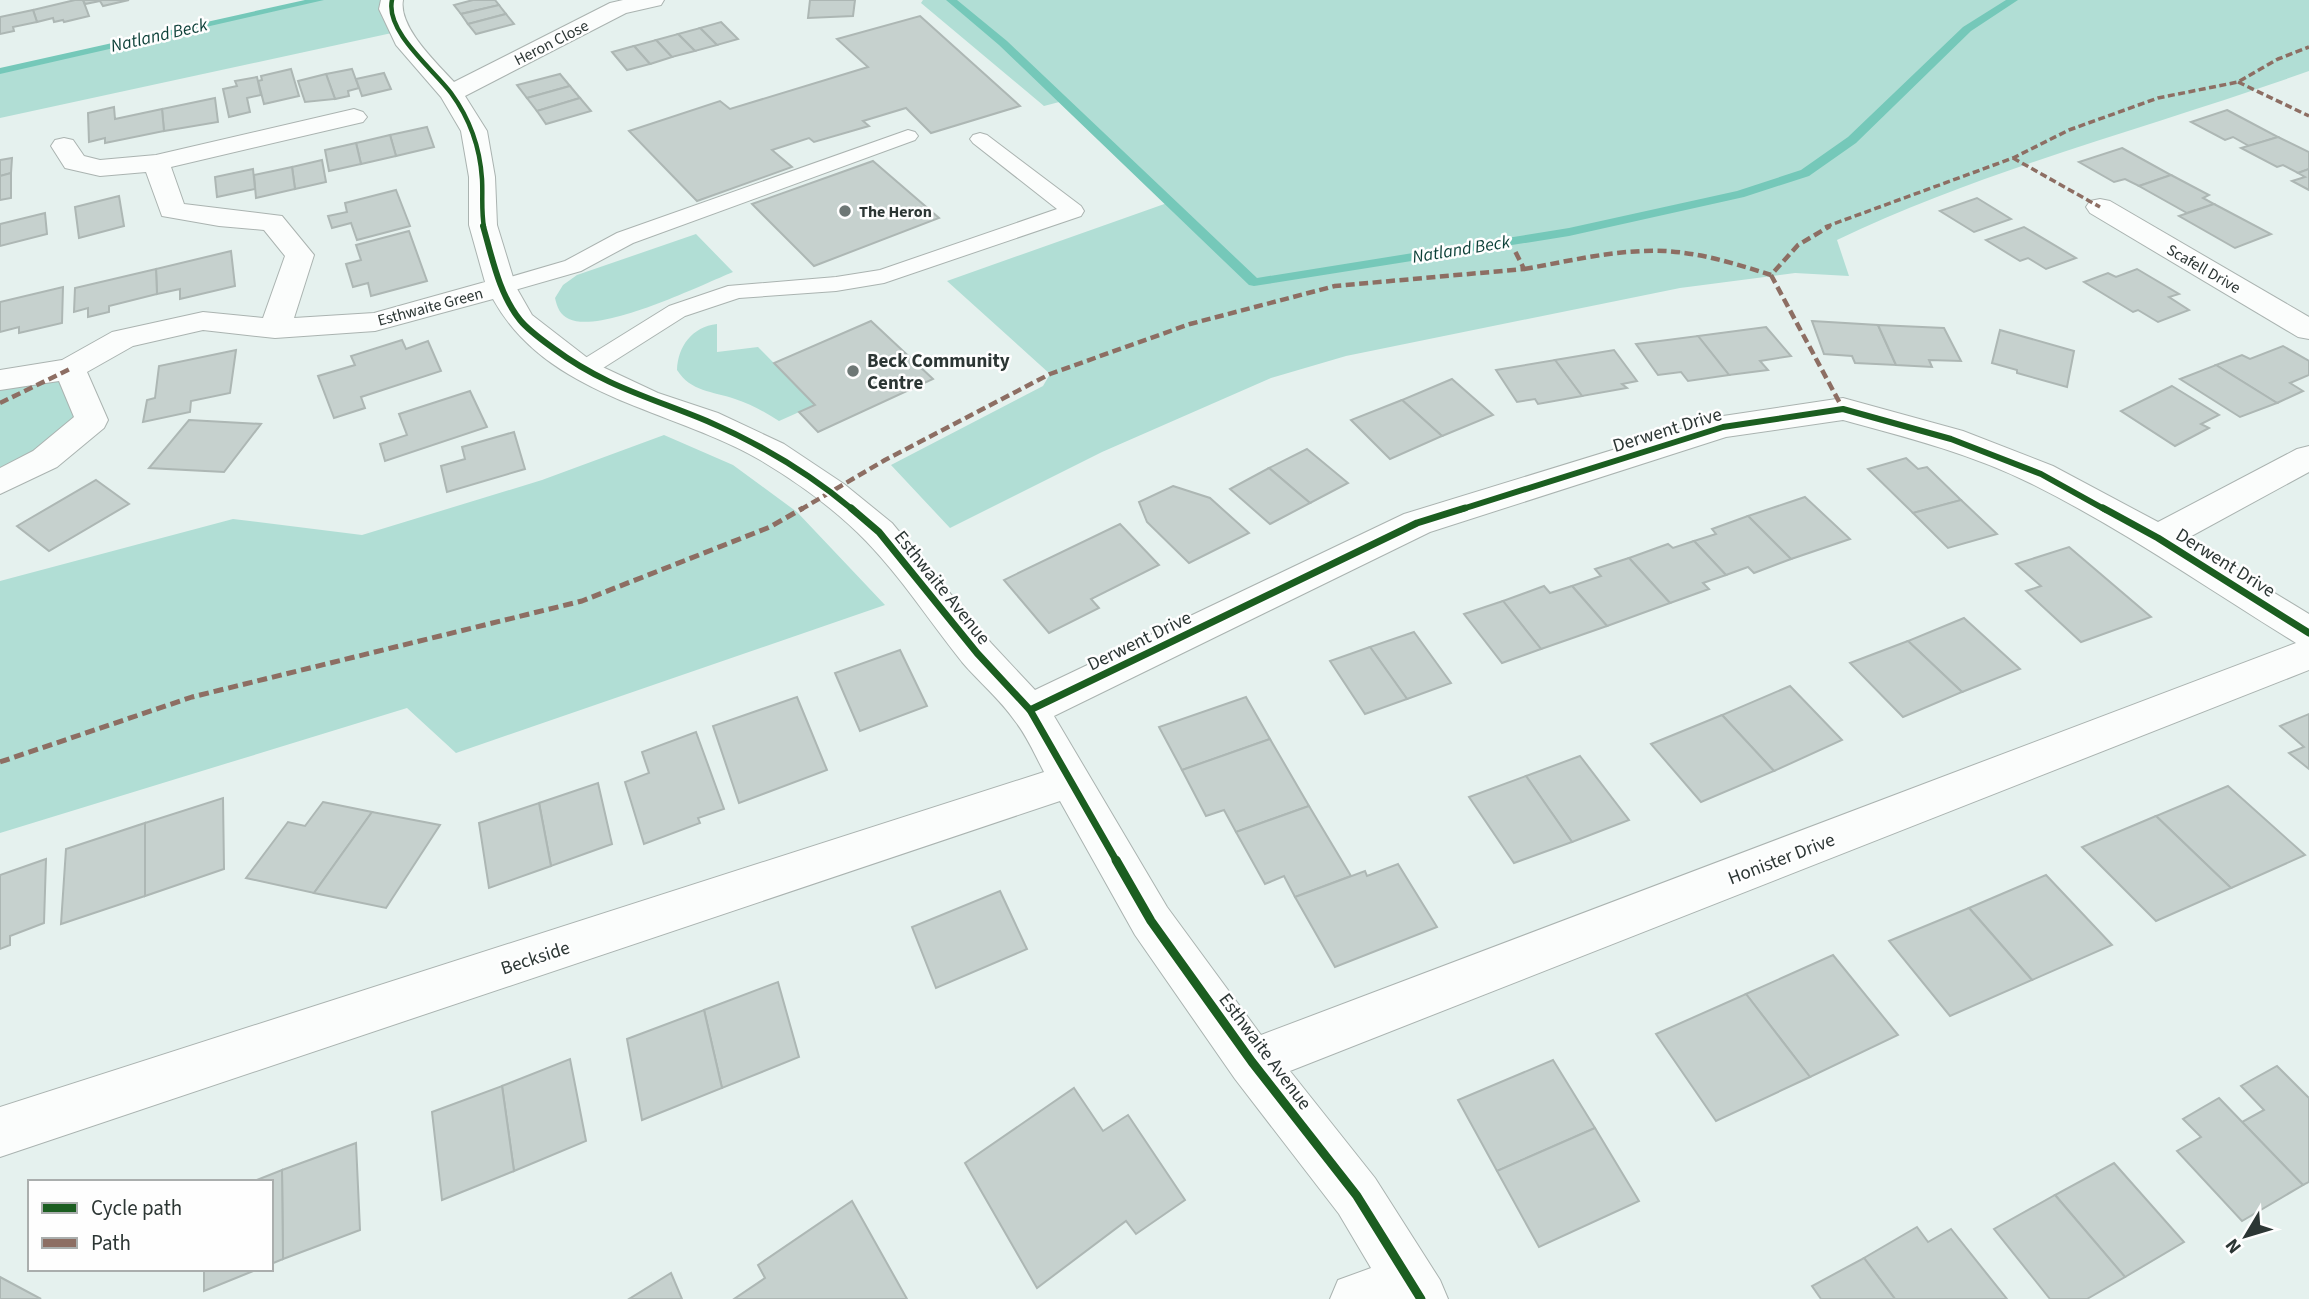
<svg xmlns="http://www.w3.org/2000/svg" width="2309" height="1299" viewBox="0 0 2309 1299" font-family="'Source Sans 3',sans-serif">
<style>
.green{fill:#b1ded5}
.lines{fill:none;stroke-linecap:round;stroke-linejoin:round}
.stream{fill:#75c8b9;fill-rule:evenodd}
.building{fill:#c6d1ce;stroke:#adb7b4;stroke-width:2}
.service-casing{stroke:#aab3b0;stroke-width:2}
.minor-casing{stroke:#aab3b0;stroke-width:2}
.service{fill:#fbfdfc;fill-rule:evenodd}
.minor{fill:#fbfdfc;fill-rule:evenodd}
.quiet-far2{stroke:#8d6e63;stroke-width:3.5;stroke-dasharray:7 3.5;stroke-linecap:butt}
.quiet-far1{stroke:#8d6e63;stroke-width:4.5;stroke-dasharray:9 4.5;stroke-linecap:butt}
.quiet{stroke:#8d6e63;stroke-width:5;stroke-dasharray:10 5;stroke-linecap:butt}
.cycleway-far3-casing{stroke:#fefefe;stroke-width:7}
.cycleway-far2-casing{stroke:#fefefe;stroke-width:10}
.cycleway-far1-casing{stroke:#fefefe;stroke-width:11}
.cycleway-casing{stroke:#fefefe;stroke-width:13}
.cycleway-far3{stroke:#1b5e20;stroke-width:4.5}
.cycleway-far2{stroke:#1b5e20;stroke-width:6}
.cycleway-far1{stroke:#1b5e20;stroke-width:7}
.cycleway{stroke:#1b5e20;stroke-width:9}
.poi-dot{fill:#6d7775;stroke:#fefefe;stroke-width:2.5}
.labels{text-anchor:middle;stroke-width:5;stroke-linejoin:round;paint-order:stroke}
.far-street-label{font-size:16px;fill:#2c3634;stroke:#fefefe}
.far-poi-label{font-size:16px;font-weight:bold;fill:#2c3634;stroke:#fefefe;text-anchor:start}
.far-water-label{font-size:18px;font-style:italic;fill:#0b3f37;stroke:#fefefe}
.poi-label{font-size:19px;font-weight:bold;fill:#2c3634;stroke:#fefefe;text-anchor:start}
.street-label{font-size:19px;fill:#2c3634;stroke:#fefefe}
</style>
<rect width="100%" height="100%" fill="#e5f1ee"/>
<g class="green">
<polygon points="319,0 392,0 401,31 0,118 0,71"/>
<path d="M 923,0 L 2309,0 L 2309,71 C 2152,127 1988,168 1837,240 L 1849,276 L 1795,273 L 1680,288 L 1346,356 L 1271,378 L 1102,452 L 950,528 L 891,465 L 1043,386 L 1050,374 L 947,281 L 1170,202 L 1063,101 L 1044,106 L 921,3 Z"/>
<path d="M 696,234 L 733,272 C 699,286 601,334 569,319 C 560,315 557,307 555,298 L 563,285 L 577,275 Z"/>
<path d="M 717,324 L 717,352 L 758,347 L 815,405 L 779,421 C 765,412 751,404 735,399 C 712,391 691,392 677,370 C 678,346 692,327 717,324 Z"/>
<polygon points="70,369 92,420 0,482 0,380"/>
<polygon points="664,435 733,465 797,512 885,605 456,753 407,708 0,833 0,581 233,519 362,535 542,480"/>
</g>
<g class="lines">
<g class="stream">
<polygon points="305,0 324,0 0,74 0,68"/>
<polygon points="946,0 957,0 1007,41 1257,278 1569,228 1737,191 1801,170 1848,137 1963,27 2006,0 2018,0 1971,31 1856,143 1809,176 1744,197 1569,236 1254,286 1249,285 999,45"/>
</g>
</g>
<g class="building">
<polygon points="75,0 83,0 89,16 64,22 63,20 54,22 53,18 37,22 33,10"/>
<polygon points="83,0 129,0 103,6 100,1 85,4"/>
<polygon points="473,0 495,0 499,5 461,14 454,5"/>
<polygon points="810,0 855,0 853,16 808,18"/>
<polygon points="499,5 506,14 468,24 461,14"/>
<polygon points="33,10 37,22 13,27 14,31 0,34 0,17"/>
<polygon points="506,14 514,24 476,34 468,24"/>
<polygon points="920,16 1020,106 931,133 906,108 863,121 869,126 814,142 809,138 772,150 792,167 697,201 629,131 720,101 730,109 868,67 837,39"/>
<polygon points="721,22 738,39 717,45 700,28"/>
<polygon points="700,28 717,45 695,51 678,34"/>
<polygon points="678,34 695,51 672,57 656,40"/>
<polygon points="656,40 672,57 650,64 634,46"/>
<polygon points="634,46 650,64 627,70 612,52"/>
<polygon points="291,69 299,96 264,104 258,81 262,80 261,76"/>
<polygon points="352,69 359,88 348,91 349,96 335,99 326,74"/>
<polygon points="384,73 391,89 362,96 356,79"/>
<polygon points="326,74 335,99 305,102 298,81"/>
<polygon points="560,74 570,86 527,98 517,85"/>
<polygon points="257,77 261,95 247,98 250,112 229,117 223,89 237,86 235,81"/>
<polygon points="570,86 580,98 537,111 527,98"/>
<polygon points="215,98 218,122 164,131 162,109"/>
<polygon points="580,98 591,111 546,124 537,111"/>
<polygon points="114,107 115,119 162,109 164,131 105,143 105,138 89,142 88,113"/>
<polygon points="2227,110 2278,137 2249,146 2233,137 2225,140 2191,122"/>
<polygon points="427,127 434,147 396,156 390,135"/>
<polygon points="390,135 396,156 361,164 356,143"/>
<polygon points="2278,137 2309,152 2309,169 2298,173 2283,165 2277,167 2241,148"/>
<polygon points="356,143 361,164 329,171 325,150"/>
<polygon points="2122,148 2171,175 2139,186 2125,179 2114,182 2079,162"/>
<polygon points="12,158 11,173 0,176 0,160"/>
<polygon points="322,160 326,182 295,189 292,167"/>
<polygon points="873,161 939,218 814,266 752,204"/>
<polygon points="292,167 295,189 256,198 254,175"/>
<polygon points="253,169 255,189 217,197 215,177"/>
<polygon points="2309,169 2309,190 2292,181 2305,177 2298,173"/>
<polygon points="11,173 11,198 0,200 0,176"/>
<polygon points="2171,175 2209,195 2203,198 2214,204 2187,213 2139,186"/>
<polygon points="396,190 410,226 357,240 351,223 332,228 328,216 347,212 345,203"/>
<polygon points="119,196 124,226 79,238 75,207"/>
<polygon points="1977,198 2011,219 1974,232 1940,211"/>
<polygon points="2214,204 2271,234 2235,248 2179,216"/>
<polygon points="45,213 47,234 0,246 0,224"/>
<polygon points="2024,227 2076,258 2046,269 2028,258 2020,261 1986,240"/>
<polygon points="409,231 427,281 371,296 368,283 353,287 346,264 361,260 356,245"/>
<polygon points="231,251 235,286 180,299 180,289 157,294 156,269"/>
<polygon points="156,269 157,294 109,306 109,312 88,317 88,308 74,312 75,288"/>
<polygon points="2137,269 2179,294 2169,297 2189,310 2158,322 2138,310 2133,312 2084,282 2108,273 2116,277"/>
<polygon points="63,287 62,323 19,333 19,327 0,332 0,302"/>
<polygon points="871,321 933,379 818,432 799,412 815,405 774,363"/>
<polygon points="1812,321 1878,325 1896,365 1855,363 1852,356 1824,354"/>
<polygon points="1878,325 1944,328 1961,361 1929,360 1932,367 1896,365"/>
<polygon points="1766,327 1791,356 1760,361 1768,370 1729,375 1698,336"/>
<polygon points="2000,330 2074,351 2067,387 2017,373 2017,370 1992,363"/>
<polygon points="1698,336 1729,375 1688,381 1681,372 1658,375 1636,344"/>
<polygon points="402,340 406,349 428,341 441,371 361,397 365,408 334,418 318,376 355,365 351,356"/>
<polygon points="2283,346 2309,361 2309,375 2290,383 2303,391 2277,403 2216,365 2242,355 2250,359"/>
<polygon points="236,350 230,393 191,401 190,412 143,422 147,400 155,398 159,366"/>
<polygon points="1614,350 1637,381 1622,384 1627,388 1582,396 1555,360"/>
<polygon points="1555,360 1582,396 1538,404 1535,399 1517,402 1496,370"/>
<polygon points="2216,365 2277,403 2240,417 2180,379"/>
<polygon points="1452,379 1493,415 1442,436 1402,400"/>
<polygon points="2172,386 2219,415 2201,424 2209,428 2175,446 2121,411"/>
<polygon points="470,391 487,427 385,461 380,444 407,435 399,414"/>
<polygon points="1402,400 1442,436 1390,459 1351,420"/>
<polygon points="189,420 261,424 224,472 149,468"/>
<polygon points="514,432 525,469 447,492 441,466 465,459 462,447"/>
<polygon points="1307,449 1348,483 1310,503 1269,468"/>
<polygon points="1906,458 1918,469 1927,467 1961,500 1913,513 1868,469"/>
<polygon points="1269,468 1310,503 1270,524 1230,489"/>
<polygon points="96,480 129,504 49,551 17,526"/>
<polygon points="1173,486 1210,498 1249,533 1189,563 1147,522 1139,502"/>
<polygon points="1805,497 1850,539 1791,559 1748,516"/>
<polygon points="1961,500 1997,534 1948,548 1913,513"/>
<polygon points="1748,516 1791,559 1754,573 1748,567 1726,575 1694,541 1716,534 1712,529"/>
<polygon points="1120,524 1159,565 1091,599 1099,608 1049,633 1004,580"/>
<polygon points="1694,541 1726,575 1703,583 1709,589 1670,603 1629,558 1668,544 1673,548"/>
<polygon points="2069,547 2151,617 2081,642 2026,591 2041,586 2016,564"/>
<polygon points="1629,558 1670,603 1607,626 1572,586 1601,576 1595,569"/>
<polygon points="1544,586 1550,593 1572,586 1607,626 1541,649 1503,601"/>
<polygon points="1503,601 1541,649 1502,663 1464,614"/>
<polygon points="1964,618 2020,669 1962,692 1908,641"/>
<polygon points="1414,632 1451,683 1407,699 1370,647"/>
<polygon points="1908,641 1962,692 1903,717 1850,663"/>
<polygon points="1370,647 1407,699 1365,714 1330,661"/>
<polygon points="900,650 927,706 860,731 835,673"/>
<polygon points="1790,686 1842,740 1774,771 1722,715"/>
<polygon points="797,697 827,770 739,803 713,726"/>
<polygon points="1246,697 1270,739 1182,770 1159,727"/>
<polygon points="2309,714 2309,769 2289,753 2304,747 2280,726"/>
<polygon points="1722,715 1774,771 1701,802 1651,744"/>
<polygon points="696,732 724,809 698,818 700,823 644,844 625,782 649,773 642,752"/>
<polygon points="1270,739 1309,806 1236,832 1224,810 1206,816 1182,770"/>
<polygon points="1580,756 1629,820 1572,842 1526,776"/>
<polygon points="1526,776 1572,842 1514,863 1469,797"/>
<polygon points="598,783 612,844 551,866 539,803"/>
<polygon points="2228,786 2305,855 2231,888 2156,816"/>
<polygon points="223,798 224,869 145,896 145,823"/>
<polygon points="323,802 372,812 314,893 246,878 288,822 305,826"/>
<polygon points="539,803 551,866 489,888 479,823"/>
<polygon points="1309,806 1351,876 1295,897 1284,876 1265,884 1236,832"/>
<polygon points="372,812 440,825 386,908 314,893"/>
<polygon points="2156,816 2231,888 2156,921 2082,847"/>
<polygon points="145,823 145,896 61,924 66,849"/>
<polygon points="46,859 44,923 10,936 10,945 0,949 0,875"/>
<polygon points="1398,864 1437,927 1335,967 1295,897 1365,871 1367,876"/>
<polygon points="2046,875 2112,945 2032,980 1969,908"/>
<polygon points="1000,891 1027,949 936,988 912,927"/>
<polygon points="1969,908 2032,980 1950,1016 1889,941"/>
<polygon points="1833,955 1898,1035 1810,1077 1746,994"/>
<polygon points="778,982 799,1057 722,1088 704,1010"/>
<polygon points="1746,994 1810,1077 1716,1121 1656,1034"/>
<polygon points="704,1010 722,1088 642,1120 627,1039"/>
<polygon points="570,1059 586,1141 514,1171 502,1086"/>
<polygon points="1553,1060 1595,1128 1497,1171 1458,1100"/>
<polygon points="2277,1066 2309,1098 2309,1182 2303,1185 2242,1122 2264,1110 2241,1086"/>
<polygon points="502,1086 514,1171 442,1200 432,1112"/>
<polygon points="1074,1088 1103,1131 1128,1115 1185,1200 1136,1234 1126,1221 1037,1288 965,1163"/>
<polygon points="2219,1098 2303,1185 2242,1221 2177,1151 2201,1137 2183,1119"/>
<polygon points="1595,1128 1639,1201 1539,1247 1497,1171"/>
<polygon points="356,1143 360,1230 283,1259 282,1170"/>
<polygon points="2114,1163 2184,1242 2125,1277 2055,1195"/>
<polygon points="282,1170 283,1259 271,1264 271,1182 252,1182"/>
<polygon points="2055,1195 2125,1277 2087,1299 2050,1299 1994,1229"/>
<polygon points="852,1201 907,1299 734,1299 765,1278 758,1265"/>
<polygon points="1917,1227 1928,1242 1951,1229 2007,1299 1895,1299 1864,1258"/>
<polygon points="1864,1258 1895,1299 1821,1299 1812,1286"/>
<polygon points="204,1269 258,1269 204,1291"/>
<polygon points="671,1273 682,1299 629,1299"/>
<polygon points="0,1277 41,1299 0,1299"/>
</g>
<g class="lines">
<g class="service-casing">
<g id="service">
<polygon points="908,130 915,132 918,136 915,140 633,243 581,271 501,294 493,292 490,287 493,282 565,261 617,233"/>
<polygon points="980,133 987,135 1081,206 1084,211 1081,216 884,283 836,291 739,298 685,316 592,375 583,378 574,375 571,370 574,365 669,306 728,286 836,277 880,270 1057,209 973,143 970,139 973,135"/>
</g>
</g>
<g class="minor-casing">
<g id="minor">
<path d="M 381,0 L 403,0 C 398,27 437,63 454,82 L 610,3 L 623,0 L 664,0 L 661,5 L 626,13 L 465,96 L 487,131 L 495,177 L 497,225 L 516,287 L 532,315 L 594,363 L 658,393 L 718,413 L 784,444 L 844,484 L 892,523 L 991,643 L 1035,690 L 1404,514 L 1723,416 L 1843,398 L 1963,431 L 2053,466 L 2158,522 L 2297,449 L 2309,446 L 2309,472 L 2186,539 L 2309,614 L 2309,670 L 1290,1071 L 1375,1178 L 1440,1280 L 1448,1299 L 1330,1299 L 1338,1280 L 1371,1268 L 1339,1214 L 1235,1079 L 1135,935 L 1060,801 L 0,1157 L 0,1107 L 1044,772 C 1035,755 1027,736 1015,721 C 1000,699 979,682 962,662 C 930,622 901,577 866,541 C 836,510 797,482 760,460 C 670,408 548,398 493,299 L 375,331 L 275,338 L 203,330 L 133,346 L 87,372 L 108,420 L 104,428 L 57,467 L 0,494 L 0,468 L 33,451 L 74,417 L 59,381 L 0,390 L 0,370 L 62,360 L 112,332 L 203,312 L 263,318 L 285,256 L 264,230 L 219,226 L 162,216 L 146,172 L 100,176 L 65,168 L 51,146 L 55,140 L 64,138 L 73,140 L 84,156 L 100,160 L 156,155 L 354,109 L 363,112 L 367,117 L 363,122 L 171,167 L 184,204 L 282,216 L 314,255 L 294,318 L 374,313 L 485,282 L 469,225 L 469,177 L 461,131 L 441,97 L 396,45 L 379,9 ZM 1843,420 C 1906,437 1971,454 2030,483 C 2123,529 2208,589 2296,643 L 1261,1035 L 1167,907 L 1054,716 L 1430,532 L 1726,437 Z"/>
<polygon points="2100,199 2110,201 2309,317 2309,339 2298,337 2090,213 2086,207 2090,201"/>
</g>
</g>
<use href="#service" class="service"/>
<use href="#minor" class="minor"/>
<g class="quiet-far2">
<polyline points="2238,82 2309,116"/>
<polyline points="2013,158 2100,207"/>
<polyline points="1825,227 2013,158 2069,130 2158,98 2238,82 2278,59 2309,47"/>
</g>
<g class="quiet-far1">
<path d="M 1524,269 C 1570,261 1617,249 1665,251 C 1701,253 1737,264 1771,275 L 1798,245 L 1830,226"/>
<polyline points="1771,275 1843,409"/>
<polyline points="0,403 70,369"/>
<polyline points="800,510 885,460 1050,374 1190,324 1335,286 1524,269 1515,251"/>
</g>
<polyline class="quiet" points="0,762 192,697 582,601 770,527 803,508"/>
<g class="cycleway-far3-casing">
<path id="cycleway-far3" d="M 392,0 C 385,32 434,70 451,93 C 470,119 480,147 482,179 C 483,195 481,211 484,227"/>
</g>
<g class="cycleway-far2-casing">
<g id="cycleway-far2">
<path d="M 483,226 C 492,257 499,294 520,320 C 528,330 542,340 553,348 C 604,386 649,397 707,421 C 760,444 809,473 853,510"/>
<polyline points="1459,510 1723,427 1843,409 1951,439 2041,474 2106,510"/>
</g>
</g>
<g class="cycleway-far1-casing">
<g id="cycleway-far1">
<polyline points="851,508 879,532 977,653 1030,710 1117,862"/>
<polyline points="2103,508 2158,538 2309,633"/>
<polyline points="1030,710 1417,523 1465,508"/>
</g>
</g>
<g class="cycleway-casing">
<polyline id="cycleway" points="1116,860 1151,921 1252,1062 1357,1196 1421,1299"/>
</g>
<use href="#cycleway-far3" class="cycleway-far3"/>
<use href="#cycleway-far2" class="cycleway-far2"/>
<use href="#cycleway-far1" class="cycleway-far1"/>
<use href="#cycleway" class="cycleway"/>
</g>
<g class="poi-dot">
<circle cx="845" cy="211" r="7"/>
<circle cx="853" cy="371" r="7"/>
</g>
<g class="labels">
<g class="far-street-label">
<text transform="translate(551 42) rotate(-27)" y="6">Heron Close</text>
<text transform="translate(2204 268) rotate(30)" y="6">Scafell Drive</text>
<text transform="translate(430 306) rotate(-15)" y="6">Esthwaite Green</text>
</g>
<g class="far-poi-label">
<text x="859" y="217">The Heron</text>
</g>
<g class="far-water-label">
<text transform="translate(159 35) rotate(-13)" y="6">Natland Beck</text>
<text transform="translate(1461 249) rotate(-9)" y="6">Natland Beck</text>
</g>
<g class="poi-label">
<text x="867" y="367">Beck Community<tspan x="867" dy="22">Centre</tspan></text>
</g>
<g class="street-label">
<text transform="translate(1667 429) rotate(-17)" y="7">Derwent Drive</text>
<text transform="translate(2226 562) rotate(32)" y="7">Derwent Drive</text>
<text transform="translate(943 587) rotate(51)" y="7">Esthwaite Avenue</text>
<text transform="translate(1139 640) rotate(-26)" y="7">Derwent Drive</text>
<text transform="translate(1781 858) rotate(-21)" y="7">Honister Drive</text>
<text transform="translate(535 957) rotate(-18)" y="7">Beckside</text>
<text transform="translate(1266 1051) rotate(53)" y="7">Esthwaite Avenue</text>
</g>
</g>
<rect x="28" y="1180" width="245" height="91" fill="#fefefe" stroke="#aaaead" stroke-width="2"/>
<rect x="42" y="1203" width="35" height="10" fill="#1b5e20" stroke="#aaaead" stroke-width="2"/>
<text x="91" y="1215" font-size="21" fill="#2c3634">Cycle path</text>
<rect x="42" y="1238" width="35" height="10" fill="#8d6e63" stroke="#aaaead" stroke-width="2"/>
<text x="91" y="1250" font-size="21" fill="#2c3634">Path</text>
<g transform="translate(2246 1236) rotate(232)" stroke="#fefefe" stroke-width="5" paint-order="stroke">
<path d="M0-5L12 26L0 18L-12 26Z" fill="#2c3634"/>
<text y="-10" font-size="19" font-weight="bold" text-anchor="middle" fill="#2c3634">N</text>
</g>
</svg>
